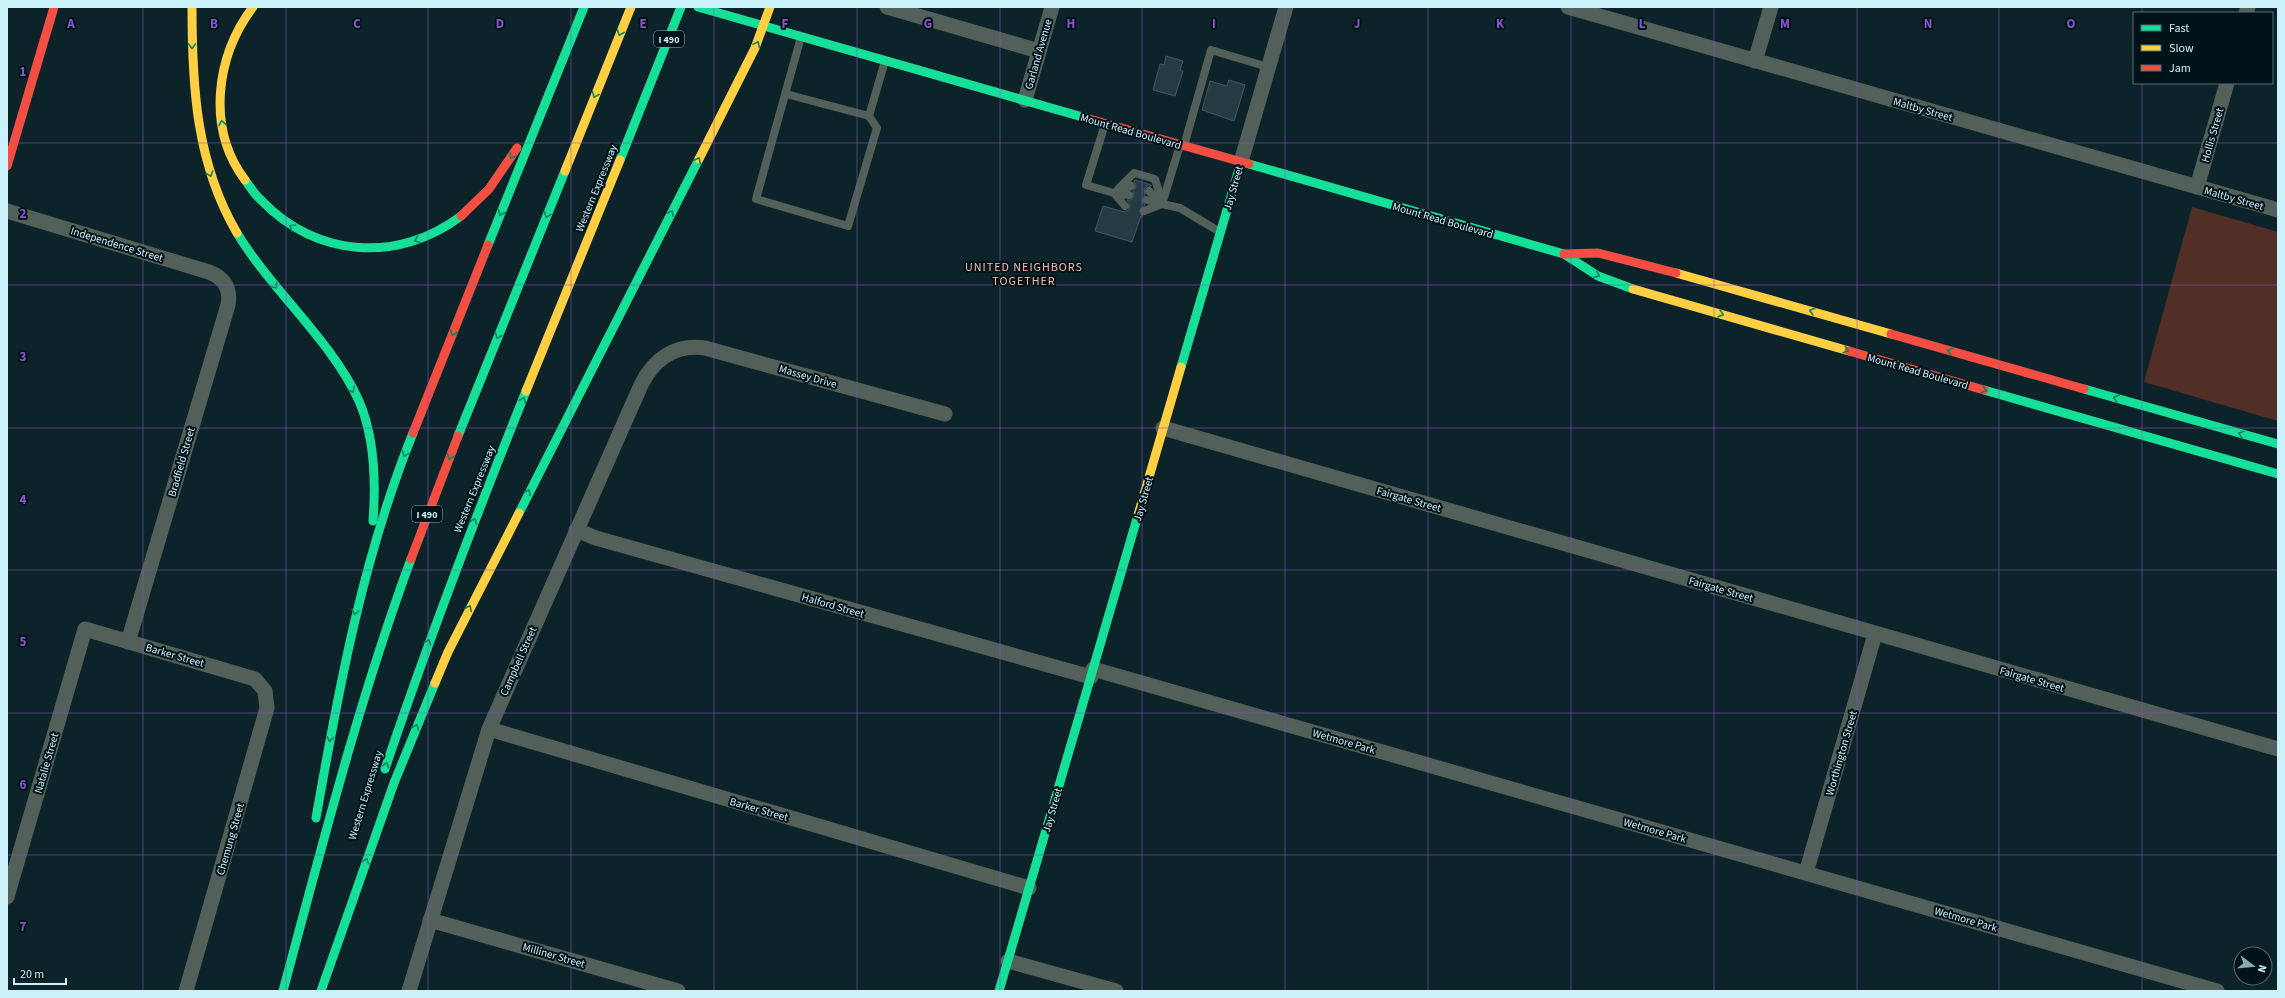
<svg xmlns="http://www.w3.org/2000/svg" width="2285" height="998" viewBox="0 0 2285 998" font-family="'Source Sans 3',sans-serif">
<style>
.green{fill:#512e26}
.building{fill:#253b43;stroke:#415861}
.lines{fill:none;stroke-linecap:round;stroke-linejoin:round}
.lane{stroke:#53605a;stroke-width:8}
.street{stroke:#53605a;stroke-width:15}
.fast{stroke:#16e098;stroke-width:9}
.slow{stroke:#ffcf43;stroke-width:9}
.jam{stroke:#f24e42;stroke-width:9}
.oneway{stroke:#0c845e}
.grid{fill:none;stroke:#8b53cb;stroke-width:1;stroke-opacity:0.55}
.labels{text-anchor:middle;stroke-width:4;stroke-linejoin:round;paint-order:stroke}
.shield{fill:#001318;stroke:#8eaeb7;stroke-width:1}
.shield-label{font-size:10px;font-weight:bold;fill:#cbf1fb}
.street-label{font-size:11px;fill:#cbf1fb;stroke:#001318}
.neighbourhood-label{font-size:12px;letter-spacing:1px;fill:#fab8a8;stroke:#001318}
.grid-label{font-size:13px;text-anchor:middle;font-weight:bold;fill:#8b53cb;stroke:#001318;stroke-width:4;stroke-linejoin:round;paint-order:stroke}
</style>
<rect width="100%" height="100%" fill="#0c2429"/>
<polygon class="green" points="2192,207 2278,232 2278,421 2144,382"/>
<g class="building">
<polygon points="1166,56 1183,61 1180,70 1183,71 1175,96 1153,90 1160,64 1164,65"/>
<polygon points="1229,80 1245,85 1234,121 1202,110 1210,81 1227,86"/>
<polygon points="1135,180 1151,185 1151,186 1147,186 1144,189 1145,195 1142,201 1145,205 1139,211 1143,216 1141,216 1132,242 1095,231 1103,206 1124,212 1129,210 1130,205 1127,200 1131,200 1134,196 1133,191 1136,187 1134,181"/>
</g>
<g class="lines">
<g class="lane">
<polyline points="801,37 756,199 848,226 877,128 869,116 885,61"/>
<polyline points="786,94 869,116"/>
<polyline points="1105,124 1086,185 1114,193 1131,186"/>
<polyline points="1184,146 1211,50 1268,67"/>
<polyline points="1118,189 1134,173 1155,179 1162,202"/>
<polyline points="1149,191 1162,204 1180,208 1220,232"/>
<polyline points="1162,204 1180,145"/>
<polyline points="1125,206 1114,193 1129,195"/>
<polyline points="1144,211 1162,204 1147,200"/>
</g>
<g class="street">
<polyline points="887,7 1039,51"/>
<polyline points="1568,7 2278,210"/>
<polyline points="2246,13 2248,7"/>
<polyline points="1755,61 1771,7"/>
<polyline points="1025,100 1052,7"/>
<polyline points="1241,162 1286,7"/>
<polyline points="2197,187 2227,83"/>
<path d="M 7,211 L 209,272 C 224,278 231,288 228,305 L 128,642"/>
<polyline points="1163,428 2278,749"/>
<polyline points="576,530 596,538 1091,677"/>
<polyline points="1093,669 2217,991"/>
<polyline points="489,729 1029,888"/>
<polyline points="1806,873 1875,634"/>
<polyline points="7,897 85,629 255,679 265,691 267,708 186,991"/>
<polyline points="430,920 678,991"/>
<polyline points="1008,961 1116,991"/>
<path d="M 409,991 L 489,729 L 641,385 C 654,359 675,344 705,348 L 945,414"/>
</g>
<g class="fast">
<polyline points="698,7 1086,118"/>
<polyline points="620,160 681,7"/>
<polyline points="1249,164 1564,254 1598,276 1633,289"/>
<path d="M 245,180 C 250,187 255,195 262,201 C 317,258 399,263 461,216"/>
<path d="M 237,233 C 272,291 332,341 359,401 C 375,438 376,481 373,521"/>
<polyline points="488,245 584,7"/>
<polyline points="1181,367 1241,162"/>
<polyline points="2084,389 2278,444"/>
<polyline points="1984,390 2278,474"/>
<polyline points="458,436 565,171"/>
<polyline points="519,513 699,159"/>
<path d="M 385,769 C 428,641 476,516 526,391"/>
<path d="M 316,818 C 339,687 363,557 413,433"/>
<path d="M 283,991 C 322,846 359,700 411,559"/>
<polyline points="321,991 394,783 435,683"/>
<polyline points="999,991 1138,515"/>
</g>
<g class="slow">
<path d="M 192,7 C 192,86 196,163 237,233"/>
<polyline points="699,159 755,48 770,7"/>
<polyline points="565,171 631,7"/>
<path d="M 245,180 C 206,128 216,56 253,7"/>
<polyline points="1676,273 1891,334"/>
<polyline points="1633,289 1849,351"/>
<polyline points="526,391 620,160"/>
<polyline points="1138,515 1181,367"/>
<polyline points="435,683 448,652 519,513"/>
</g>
<g class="jam">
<polyline points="1086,118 1249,164"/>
<polyline points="7,166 54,7"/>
<polyline points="461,216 489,189 517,148"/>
<polyline points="1564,254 1598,253 1676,273"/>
<polyline points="1891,334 2084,389"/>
<polyline points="1849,351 1984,390"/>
<polyline points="413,433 488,245"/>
<polyline points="411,559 458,436"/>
</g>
</g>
<defs><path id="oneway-chevron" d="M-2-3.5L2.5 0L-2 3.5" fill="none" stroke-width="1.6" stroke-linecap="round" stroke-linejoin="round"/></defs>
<g class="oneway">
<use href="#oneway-chevron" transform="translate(620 33) rotate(112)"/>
<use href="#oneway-chevron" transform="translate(757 44) rotate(-66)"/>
<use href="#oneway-chevron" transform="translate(192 46) rotate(90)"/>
<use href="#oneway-chevron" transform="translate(595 95) rotate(112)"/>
<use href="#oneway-chevron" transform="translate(222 123) rotate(-100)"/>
<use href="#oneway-chevron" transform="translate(512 156) rotate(122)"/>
<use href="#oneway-chevron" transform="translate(698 160) rotate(-63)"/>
<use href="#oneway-chevron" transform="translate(210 174) rotate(71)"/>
<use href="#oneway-chevron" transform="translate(501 213) rotate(112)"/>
<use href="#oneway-chevron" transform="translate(671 213) rotate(-63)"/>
<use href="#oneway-chevron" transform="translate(547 215) rotate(112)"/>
<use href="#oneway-chevron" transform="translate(292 227) rotate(-149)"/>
<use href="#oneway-chevron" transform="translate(417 240) rotate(161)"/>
<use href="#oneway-chevron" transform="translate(1597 275) rotate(27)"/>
<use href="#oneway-chevron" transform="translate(275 286) rotate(51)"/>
<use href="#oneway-chevron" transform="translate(1812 311) rotate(-164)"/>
<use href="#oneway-chevron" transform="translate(1721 314) rotate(16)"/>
<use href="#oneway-chevron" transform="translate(453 333) rotate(112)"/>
<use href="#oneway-chevron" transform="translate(498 336) rotate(112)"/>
<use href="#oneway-chevron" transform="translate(1846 350) rotate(16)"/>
<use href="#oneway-chevron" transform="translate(1950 351) rotate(-164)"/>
<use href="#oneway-chevron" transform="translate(352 390) rotate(62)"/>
<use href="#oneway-chevron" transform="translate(1984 390) rotate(16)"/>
<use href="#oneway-chevron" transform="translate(2116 398) rotate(-164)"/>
<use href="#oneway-chevron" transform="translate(523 400) rotate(-68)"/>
<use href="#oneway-chevron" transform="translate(2241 434) rotate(-164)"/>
<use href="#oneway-chevron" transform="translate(405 454) rotate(111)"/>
<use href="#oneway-chevron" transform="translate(450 457) rotate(112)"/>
<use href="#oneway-chevron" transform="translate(528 492) rotate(-63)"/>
<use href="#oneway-chevron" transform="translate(474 521) rotate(-68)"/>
<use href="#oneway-chevron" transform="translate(469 608) rotate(-64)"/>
<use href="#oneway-chevron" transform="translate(355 612) rotate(103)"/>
<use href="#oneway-chevron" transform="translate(428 642) rotate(-70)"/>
<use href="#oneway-chevron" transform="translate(416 727) rotate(-68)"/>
<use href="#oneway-chevron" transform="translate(330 739) rotate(100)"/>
<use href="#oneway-chevron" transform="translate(386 765) rotate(-72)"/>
<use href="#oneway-chevron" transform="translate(366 861) rotate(-71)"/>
</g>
<path class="grid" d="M 143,7 L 143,991M 286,7 L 286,991M 428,7 L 428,991M 571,7 L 571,991M 714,7 L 714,991M 857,7 L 857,991M 1000,7 L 1000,991M 1142,7 L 1142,991M 1285,7 L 1285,991M 1428,7 L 1428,991M 1571,7 L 1571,991M 1714,7 L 1714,991M 1857,7 L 1857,991M 1999,7 L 1999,991M 2142,7 L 2142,13M 2142,83 L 2142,991M 7,143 L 2278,143M 7,285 L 2278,285M 7,428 L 2278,428M 7,570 L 2278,570M 7,713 L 2278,713M 7,855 L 2278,855"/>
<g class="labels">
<g class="shield">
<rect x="654" y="31" width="30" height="16" rx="3"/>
<rect x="412" y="506" width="30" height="16" rx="3"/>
</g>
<g class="shield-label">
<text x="669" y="43">I 490</text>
<text x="427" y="518">I 490</text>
</g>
<g class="street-label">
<text transform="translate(1038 54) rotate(-74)" y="4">Garland Avenue</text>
<text transform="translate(1923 109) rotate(16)" y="4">Maltby Street</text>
<text transform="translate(1131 131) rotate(16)" y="4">Mount Read Boulevard</text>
<text transform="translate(2212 135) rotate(-74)" y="4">Hollis Street</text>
<text transform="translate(596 188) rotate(-68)" y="4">Western Expressway</text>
<text transform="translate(1233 188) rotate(-74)" y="4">Jay Street</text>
<text transform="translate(2234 198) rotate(16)" y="4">Maltby Street</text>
<text transform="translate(1443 220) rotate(16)" y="4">Mount Read Boulevard</text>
<text transform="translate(117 244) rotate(17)" y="4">Independence Street</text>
<text transform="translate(1918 371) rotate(16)" y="4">Mount Read Boulevard</text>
<text transform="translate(808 376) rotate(16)" y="4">Massey Drive</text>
<text transform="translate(181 462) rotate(-74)" y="4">Bradfield Street</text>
<text transform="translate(474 489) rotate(-68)" y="4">Western Expressway</text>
<text transform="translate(1143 499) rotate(-74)" y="4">Jay Street</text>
<text transform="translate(1409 499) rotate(16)" y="4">Fairgate Street</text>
<text transform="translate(1721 589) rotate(16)" y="4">Fairgate Street</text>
<text transform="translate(833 605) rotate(16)" y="4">Halford Street</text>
<text transform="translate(175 655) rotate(16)" y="4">Barker Street</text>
<text transform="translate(518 661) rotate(-66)" y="4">Campbell Street</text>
<text transform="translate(2032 679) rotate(16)" y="4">Fairgate Street</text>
<text transform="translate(1344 741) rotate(16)" y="4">Wetmore Park</text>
<text transform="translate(1841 753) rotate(-74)" y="4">Worthington Street</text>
<text transform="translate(46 763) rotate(-74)" y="4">Natalie Street</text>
<text transform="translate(365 795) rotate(-73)" y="4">Western Expressway</text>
<text transform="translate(759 809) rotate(16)" y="4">Barker Street</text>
<text transform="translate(1052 810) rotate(-74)" y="4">Jay Street</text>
<text transform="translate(1655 830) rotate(16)" y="4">Wetmore Park</text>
<text transform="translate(230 839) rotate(-74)" y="4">Chemung Street</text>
<text transform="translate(1966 919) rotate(16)" y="4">Wetmore Park</text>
<text transform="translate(554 955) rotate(16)" y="4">Milliner Street</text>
</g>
<g class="neighbourhood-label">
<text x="1024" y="271">UNITED NEIGHBORS<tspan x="1024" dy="14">TOGETHER</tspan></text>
</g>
</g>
<g class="grid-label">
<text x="71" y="28">A</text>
<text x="214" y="28">B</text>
<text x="357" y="28">C</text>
<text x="500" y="28">D</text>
<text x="643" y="28">E</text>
<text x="785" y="28">F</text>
<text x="928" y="28">G</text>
<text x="1071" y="28">H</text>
<text x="1214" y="28">I</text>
<text x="1357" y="28">J</text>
<text x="1500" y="28">K</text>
<text x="1642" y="28">L</text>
<text x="1785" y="28">M</text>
<text x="1928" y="28">N</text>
<text x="2071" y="28">O</text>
<text x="23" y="76">1</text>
<text x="23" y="218">2</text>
<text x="23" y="361">3</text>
<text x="23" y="504">4</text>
<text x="23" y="646">5</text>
<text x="23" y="789">6</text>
<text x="23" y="931">7</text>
</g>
<rect width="2285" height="998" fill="none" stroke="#cbf1fb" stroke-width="16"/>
<rect x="2133" y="12" width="140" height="72" fill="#001318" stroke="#516c73"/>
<rect x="2141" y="25" width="20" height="6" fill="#16e098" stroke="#516c73"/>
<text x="2169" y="32" font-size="12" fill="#cbf1fb">Fast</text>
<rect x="2141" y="45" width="20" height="6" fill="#ffcf43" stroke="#516c73"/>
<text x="2169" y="52" font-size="12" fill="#cbf1fb">Slow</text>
<rect x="2141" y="65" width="20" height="6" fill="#f24e42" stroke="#516c73"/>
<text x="2169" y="72" font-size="12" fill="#cbf1fb">Jam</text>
<g transform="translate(2253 966) rotate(106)"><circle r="19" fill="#001318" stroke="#516c73"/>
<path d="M0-3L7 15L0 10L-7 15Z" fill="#88a9b2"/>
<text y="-6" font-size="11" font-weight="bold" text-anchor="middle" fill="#cbf1fb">N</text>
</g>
<path d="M14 978v6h52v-6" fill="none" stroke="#cbf1fb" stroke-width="2"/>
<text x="20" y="978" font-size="12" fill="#cbf1fb" stroke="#001318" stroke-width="3" paint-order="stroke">20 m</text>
</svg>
